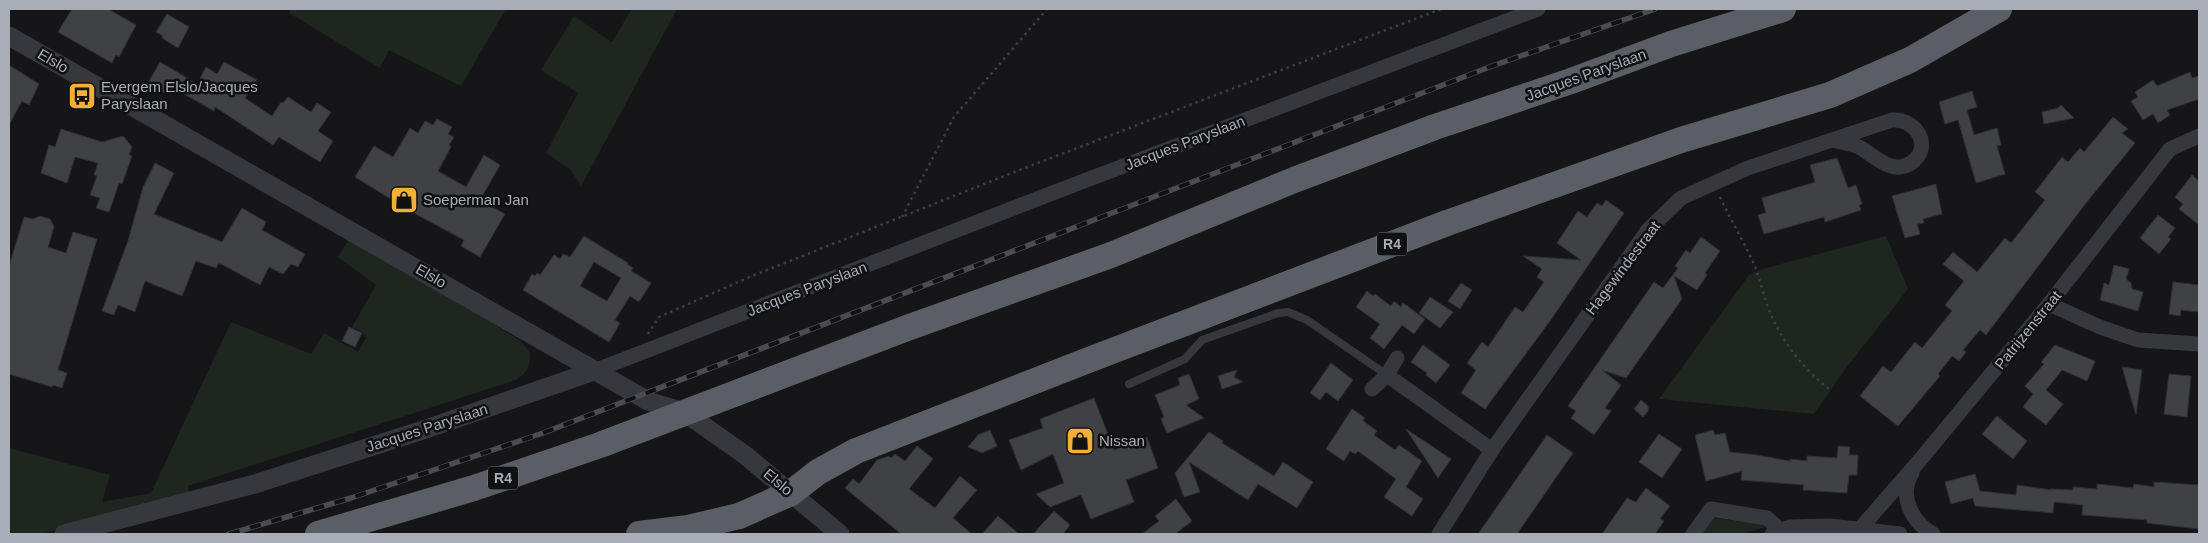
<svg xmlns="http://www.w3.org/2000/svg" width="2208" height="543" viewBox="0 0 2208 543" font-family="Helvetica,sans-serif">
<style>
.green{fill:#1e261f}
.building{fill:#404145;stroke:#303034;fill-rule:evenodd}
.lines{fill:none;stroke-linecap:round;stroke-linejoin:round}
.path{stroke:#3d3f44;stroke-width:2.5;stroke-dasharray:2.5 4;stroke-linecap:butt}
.service{stroke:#37383d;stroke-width:8}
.minor{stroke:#37383d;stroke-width:15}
.tertiary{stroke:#37383d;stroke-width:19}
.trunk{stroke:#5b5e65;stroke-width:26}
.rail-casing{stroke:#4a4c52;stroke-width:5.5}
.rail{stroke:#111113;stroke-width:4;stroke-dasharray:11;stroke-linecap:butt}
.labels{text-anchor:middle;stroke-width:5;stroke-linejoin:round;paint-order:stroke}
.shield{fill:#111113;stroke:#7b7e86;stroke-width:1}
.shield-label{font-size:14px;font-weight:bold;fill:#a8adb8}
.street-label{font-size:15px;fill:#a8adb8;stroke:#111113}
.poi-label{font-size:15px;fill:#a8adb8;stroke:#111113;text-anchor:start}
</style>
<rect width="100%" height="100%" fill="#161618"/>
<g class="green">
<polygon points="291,9 506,9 461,86 389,50 380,68 289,13"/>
<polygon points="632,9 677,9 581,186 570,169 546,153 578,93 541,70 574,16 612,42"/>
<polygon points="1886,236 1908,289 1846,368 1814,414 1659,399 1749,275 1766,268"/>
<path d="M 350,238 L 456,299 L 519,340 L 530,352 C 531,366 527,372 516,380 L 188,486 L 190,496 L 41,534 L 9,534 L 9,448 L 110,475 L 102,502 L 151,493 L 231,322 L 311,354 L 324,333 L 358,352 L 366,338 L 363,332 L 352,327 L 376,285 L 338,257 Z"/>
<polygon points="1711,518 1759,523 1766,527 1741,534 1700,534"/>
</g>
<g class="building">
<polygon points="72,9 108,9 136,25 119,57 116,55 112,63 58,32"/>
<polygon points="167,14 189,27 178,48 162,38 163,36 156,32"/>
<polygon points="160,62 197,84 206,67 217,74 224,62 257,80 245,98 272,116 281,102 283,103 288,97 311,112 317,103 331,112 318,131 333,141 320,162 279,137 273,145 215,107 214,111 170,86 166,94 148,83"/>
<polygon points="9,65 39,84 29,105 22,101 9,125"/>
<polygon points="2190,72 2192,78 2199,76 2199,99 2167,110 2170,115 2158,123 2153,114 2143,120 2131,101 2138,97 2135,92 2153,80 2157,86"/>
<polygon points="1972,91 1977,107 1967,110 1974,135 1997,128 2001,145 1997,146 2005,174 1976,183 1958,120 1945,124 1939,102"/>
<polygon points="2061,105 2074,118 2044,124 2042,112 2058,108"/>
<polygon points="2113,117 2128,129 2122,133 2135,143 2086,203 1986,335 1980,330 1963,350 1966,352 1959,361 1952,356 1938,374 1940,376 1898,426 1894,423 1860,396 1883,366 1891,372 1915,342 1922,348 1952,311 1945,305 1964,281 1943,264 1953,252 1977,272 2005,238 2011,243 2045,200 2035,192 2062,157 2068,162 2080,148 2084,152"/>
<polygon points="437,119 452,127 448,134 454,137 449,145 451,147 438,171 466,187 484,155 500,165 480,200 505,214 480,257 461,246 464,240 412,212 355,177 374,146 393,157 410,128 418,133 425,121 433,125"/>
<polygon points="61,129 102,142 123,136 132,147 129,155 132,156 122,184 119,183 109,212 96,208 100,198 90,195 97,176 94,175 98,163 75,157 67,183 41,173 49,145 55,147"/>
<polygon points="1837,158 1848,188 1856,185 1862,204 1859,205 1861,210 1825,222 1824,217 1764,234 1758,215 1766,213 1762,198 1815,182 1810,165"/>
<polygon points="155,163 174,173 154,214 222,242 242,208 266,222 262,230 305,254 298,267 291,264 283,274 269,267 260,285 219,263 216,268 196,261 182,296 145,281 135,312 118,305 114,315 102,311 128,241 143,187"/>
<polygon points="2192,175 2199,181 2199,225 2179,209 2183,204 2175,197"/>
<polygon points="1936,184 1942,214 1923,219 1924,223 1917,224 1920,234 1905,238 1892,196"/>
<polygon points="1606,200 1624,213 1550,321 1485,409 1461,393 1476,370 1467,363 1482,342 1488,347 1515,307 1523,312 1544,282 1537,277 1542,269 1523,256 1581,260 1557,243 1578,211 1587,217 1597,203 1602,206"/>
<polygon points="2158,215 2175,228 2168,237 2171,239 2159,254 2140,238"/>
<polygon points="40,216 50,219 54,227 48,247 66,253 73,232 97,239 58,370 67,373 62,388 53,385 52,387 9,374 9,266 24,217 33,219"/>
<path d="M 584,236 L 628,263 L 627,264 L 633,268 L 631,271 L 651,283 L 639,302 L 630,296 L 615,320 L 620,323 L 609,342 L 523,290 L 532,274 L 535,276 L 537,273 L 540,275 L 554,255 L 560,259 L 563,254 L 570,257 ZM 594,262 L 621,278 L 607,301 L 580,286 Z"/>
<polygon points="1701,237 1720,251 1705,273 1707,275 1697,290 1674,276 1682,299 1626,378 1602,370 1621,385 1605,408 1611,411 1594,435 1571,418 1576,411 1568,406 1654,282 1663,288 1678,268 1675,266 1681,257 1686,250 1690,253"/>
<polygon points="2114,265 2129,269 2126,279 2131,283 2132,289 2143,292 2138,311 2100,300 2104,283 2109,285"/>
<polygon points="2173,282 2199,285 2199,312 2181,310 2180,316 2169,314"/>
<polygon points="1461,283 1472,290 1460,309 1448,301"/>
<polygon points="1367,291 1373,296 1375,294 1391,306 1394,301 1401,307 1403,303 1425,319 1414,334 1402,325 1384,349 1370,338 1380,324 1356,307"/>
<polygon points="1430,297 1453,312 1440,328 1419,313"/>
<polygon points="349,327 362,333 355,347 342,341"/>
<polygon points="1423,345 1450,365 1436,383 1426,375 1427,373 1411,362"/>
<polygon points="2055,345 2095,361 2087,381 2062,370 2046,390 2063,404 2046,425 2023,407 2033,394 2025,386 2044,364 2041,362"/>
<polygon points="1331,363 1353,380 1338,401 1326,392 1320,400 1310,393"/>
<polygon points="2122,367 2142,370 2136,415"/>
<polygon points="1237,370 1234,377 1243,382 1222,389 1218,376"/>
<polygon points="1189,374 1199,399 1186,405 1204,418 1167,433 1161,419 1164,417 1155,395 1180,385 1178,378"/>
<polygon points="2169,374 2191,376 2187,417 2164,414"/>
<polygon points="1094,398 1114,450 1147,437 1158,468 1126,480 1134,502 1091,519 1081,495 1050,507 1036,494 1064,483 1053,454 1021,470 1009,440 1043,428 1040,419"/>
<polygon points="1641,400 1648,406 1648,411 1643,417 1634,409"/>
<polygon points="1352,409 1365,418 1363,421 1377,431 1374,435 1395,450 1399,445 1422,461 1406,487 1423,499 1412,516 1384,497 1396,479 1358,451 1355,454 1350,451 1344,461 1326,449"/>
<polygon points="1997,416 2027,441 2013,459 1982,434"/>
<polygon points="1406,429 1451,459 1438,478"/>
<polygon points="990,430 997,446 982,453 968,447 978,435"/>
<polygon points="1713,430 1715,435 1725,433 1730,452 1757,455 1790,461 1790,459 1807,461 1807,456 1837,458 1838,446 1850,447 1849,455 1858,455 1857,475 1849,475 1847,493 1803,490 1804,485 1741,480 1742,471 1706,481 1695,435"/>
<polygon points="1209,432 1223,441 1222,443 1274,476 1283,462 1313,482 1297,508 1258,484 1248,500 1189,462 1200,492 1184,497 1175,473"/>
<polygon points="1659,434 1682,449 1662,478 1639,462"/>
<polygon points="1547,435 1573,453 1517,534 1478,534"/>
<polygon points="917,446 933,459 909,489 935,508 960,476 977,490 953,518 972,534 901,534 845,488 853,479 859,484 877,460 889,456 891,458 895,454 905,461"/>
<polygon points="1975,474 1980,491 2016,495 2017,485 2052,490 2050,489 2073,490 2073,487 2097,489 2097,484 2133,488 2134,484 2154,487 2154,482 2199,485 2199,529 2147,523 2147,520 2082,515 2083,505 2054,502 2053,513 1975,506 1973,498 1951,504 1945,482"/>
<polygon points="1646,488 1670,506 1660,519 1664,521 1655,534 1602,534 1627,498 1636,502"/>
<polygon points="1176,499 1192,521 1175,534 1142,534 1159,521 1155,516"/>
<polygon points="1054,511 1070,525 1063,534 1033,534"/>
<polygon points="998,516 1019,534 982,534"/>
</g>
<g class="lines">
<g class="path">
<path d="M 1720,197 C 1730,219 1743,240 1753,262 C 1760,278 1763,294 1769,310 C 1781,340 1803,369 1829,389"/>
<polyline points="902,217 954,117 1047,9"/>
<polyline points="648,334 659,317 752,276 1017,171 1441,9"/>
</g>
<polyline class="service" points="1129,384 1185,359 1202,340 1278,313 1288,312 1307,320 1387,375"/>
<g class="minor">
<polyline points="2049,304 2100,327 2138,340 2199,344"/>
<polyline points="594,371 1055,192 1538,9"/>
<polyline points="1387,375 1492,450"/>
<polyline points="1372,389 1387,375 1397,358"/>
<path d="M 1912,473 C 1898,496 1912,522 1933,534"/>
<polyline points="1859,530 1920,460 2049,304 2170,149 2199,136"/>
<path d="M 1439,534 L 1492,450 L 1648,230 L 1681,198 L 1748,168 L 1892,120 C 1918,119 1933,148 1911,163 C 1892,176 1874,155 1859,147 C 1851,143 1841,142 1833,140"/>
<polyline points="1693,534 1711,509 1767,518 1781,531"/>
<polyline points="1772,534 1790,527 1830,526 1900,534"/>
</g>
<g class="tertiary">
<polyline points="9,36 648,401 684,412 745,455 840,534"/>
<polyline points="64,534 255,484 429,428 594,371"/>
</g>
<g class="trunk">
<polyline points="318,534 474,488 600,445 907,328 1111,255 1294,180 1435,127 1571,81 1671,44 1783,9"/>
<polyline points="639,534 688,528 739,516 791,493 818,472 856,451 1086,361 1447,223 1681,140 1830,95 1910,60 1999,9"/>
</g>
<g class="rail-casing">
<polyline id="rail" points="229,534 351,498 543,433 1492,66 1655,9"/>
</g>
<use href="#rail" class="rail"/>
</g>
<defs>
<g id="bus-square" transform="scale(1.4375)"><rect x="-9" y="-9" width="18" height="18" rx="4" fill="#f2b134" stroke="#111113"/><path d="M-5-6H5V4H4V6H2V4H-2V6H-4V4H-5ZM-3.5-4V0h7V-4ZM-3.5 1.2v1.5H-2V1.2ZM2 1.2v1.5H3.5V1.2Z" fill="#111"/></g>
<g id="shop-square" transform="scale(1.4375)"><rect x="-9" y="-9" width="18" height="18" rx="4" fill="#f2b134" stroke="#111113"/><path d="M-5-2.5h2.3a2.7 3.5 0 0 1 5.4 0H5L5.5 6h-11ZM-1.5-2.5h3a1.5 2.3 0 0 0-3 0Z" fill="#111"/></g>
</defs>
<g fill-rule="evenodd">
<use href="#bus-square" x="82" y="96"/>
<use href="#shop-square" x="404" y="200"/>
<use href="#shop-square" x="1080" y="441"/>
</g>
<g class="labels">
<g class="shield">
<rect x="1377" y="232.5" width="30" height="23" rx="4"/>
<rect x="488" y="466.5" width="30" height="23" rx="4"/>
</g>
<g class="shield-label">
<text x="1392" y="249">R4</text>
<text x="503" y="483">R4</text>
</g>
<g class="street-label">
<text transform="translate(53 61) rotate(30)" y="5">Elslo</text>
<text transform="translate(1586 75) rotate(-20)" y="5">Jacques Paryslaan</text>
<text transform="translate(1185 143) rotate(-21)" y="5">Jacques Paryslaan</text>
<text transform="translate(1623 268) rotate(-53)" y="5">Hagewindestraat</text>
<text transform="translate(431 276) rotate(30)" y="5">Elslo</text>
<text transform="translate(807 289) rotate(-21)" y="5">Jacques Paryslaan</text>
<text transform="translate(2028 330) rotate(-51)" y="5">Patrijzenstraat</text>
<text transform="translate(427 428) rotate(-18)" y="5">Jacques Paryslaan</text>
<text transform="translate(778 482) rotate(40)" y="5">Elslo</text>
</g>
<g class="poi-label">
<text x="101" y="92">Evergem Elslo/Jacques<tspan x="101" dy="17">Paryslaan</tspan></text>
<text x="423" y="205">Soeperman Jan</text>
<text x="1099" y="446">Nissan</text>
</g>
</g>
<rect width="2208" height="543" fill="none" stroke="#a8adb8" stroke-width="20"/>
</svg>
